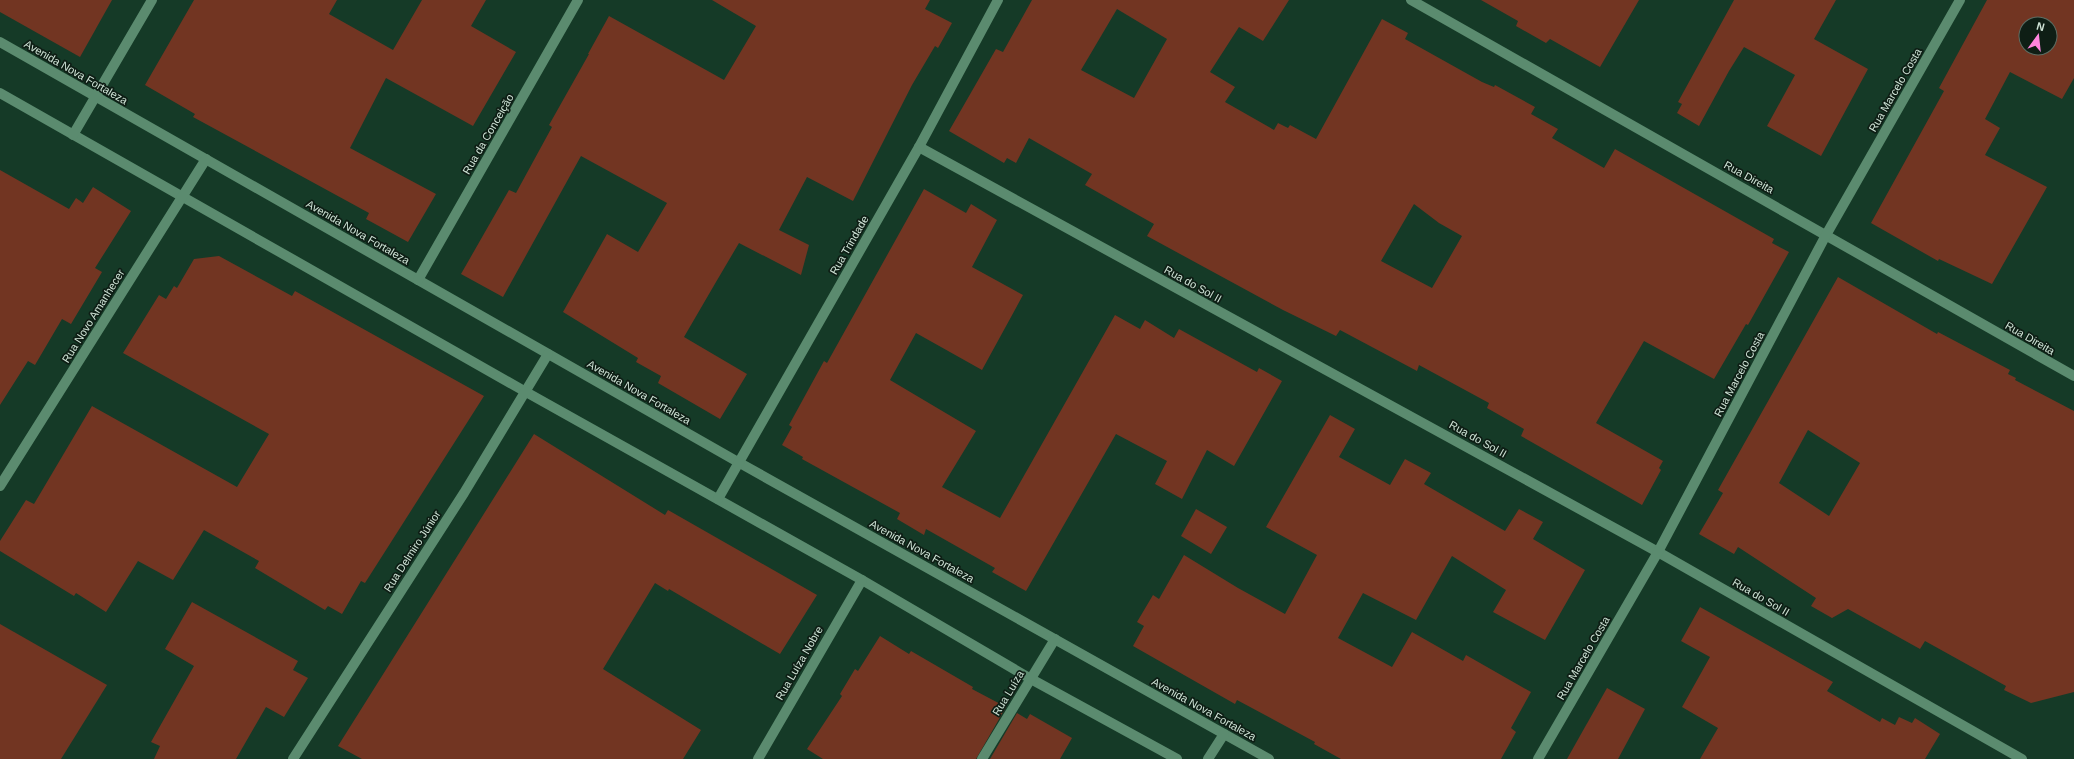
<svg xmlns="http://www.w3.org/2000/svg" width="2074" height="759" viewBox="0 0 2074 759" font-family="Arial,sans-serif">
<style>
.building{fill:#723522;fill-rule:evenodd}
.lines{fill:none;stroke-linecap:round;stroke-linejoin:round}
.minor{stroke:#5b8b6f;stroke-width:10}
.labels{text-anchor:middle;stroke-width:3.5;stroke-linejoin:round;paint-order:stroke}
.street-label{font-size:11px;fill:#d0e4d7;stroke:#0e1e15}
</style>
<rect width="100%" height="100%" fill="#153a27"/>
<g class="building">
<polygon points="0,0 112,0 80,57 0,12"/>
<polygon points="194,0 337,0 329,14 393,50 422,0 486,0 471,26 516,52 473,126 386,78 350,148 436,194 408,242 366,219 369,213 193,117 195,114 145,85"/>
<polygon points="712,0 930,0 925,9 952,23 938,48 935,46 912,85 853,201 807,177 779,230 809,245 801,275 739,243 716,282 684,337 747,374 720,419 658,383 661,376 636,362 638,358 563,312 607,234 638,252 667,203 581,156 503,297 461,274 509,190 516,193 552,127 549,125 589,54 588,54 609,16 724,80 756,26"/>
<path d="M 1032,0 L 1289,0 L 1263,41 L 1239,27 L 1210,72 L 1235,87 L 1225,102 L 1274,130 L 1278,123 L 1288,128 L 1290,125 L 1316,139 L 1382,19 L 1408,33 L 1405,39 L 1482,82 L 1494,87 L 1495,85 L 1535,107 L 1531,114 L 1558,129 L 1552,138 L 1604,168 L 1615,149 L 1774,239 L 1772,243 L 1789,252 L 1748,325 L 1746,324 L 1714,379 L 1644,341 L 1596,423 L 1663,461 L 1659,468 L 1661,470 L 1642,505 L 1521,436 L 1524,429 L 1487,408 L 1489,403 L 1419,365 L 1417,371 L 1340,330 L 1336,336 L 1283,310 L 1147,236 L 1154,224 L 1085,185 L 1092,174 L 1029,138 L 1016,163 L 1007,158 L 1004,163 L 949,131 L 996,49 L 1003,52 ZM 1117,9 L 1167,39 L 1134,98 L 1081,70 ZM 1414,204 L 1439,223 L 1462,236 L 1432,288 L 1381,261 Z"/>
<polygon points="1481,0 1639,0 1600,67 1550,39 1546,43 1516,26 1518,21"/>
<polygon points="1734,0 1836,0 1814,39 1868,69 1821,156 1767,126 1795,75 1744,47 1729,71 1699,126 1677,113 1682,104 1678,102"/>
<path d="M 1987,0 L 2074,0 L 2074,78 L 2062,99 L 2010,72 L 1985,119 L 2000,128 L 1985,155 L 2047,187 L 1992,284 L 1939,259 L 1938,261 L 1871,223 L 1944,91 L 1939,88 ZM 2026,24 L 2050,24 L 2050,48 L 2026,48 Z"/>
<polygon points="0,170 69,209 76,198 83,203 93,187 131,211 95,268 102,272 71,324 62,319 35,365 28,361 0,405"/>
<polygon points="924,189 966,213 971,204 997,220 972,267 1023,295 982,370 916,333 890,380 976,431 942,487 1000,518 1115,315 1140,329 1145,320 1174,338 1179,329 1257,372 1259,368 1282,381 1234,466 1207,450 1182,499 1155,484 1167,461 1116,434 1026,591 992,572 995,568 926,529 924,535 897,519 900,513 802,459 803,457 782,445 792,427 789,425 824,361 827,363"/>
<polygon points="219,256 292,296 295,291 484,396 365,583 361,581 342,614 328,606 325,610 255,568 259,561 204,530 173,580 138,561 106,612 76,593 74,596 0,551 0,541 26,500 34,504 92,406 237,487 269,434 123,353 159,295 166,299 174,286 177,288 194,259"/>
<path d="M 1838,277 L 1937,334 L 1938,332 L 2010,370 L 2008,374 L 2016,378 L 2015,380 L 2074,411 L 2074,692 L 2031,703 L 2004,690 L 2006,686 L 1925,641 L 1920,649 L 1848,609 L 1832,618 L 1811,606 L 1816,598 L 1738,547 L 1734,554 L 1699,534 L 1723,493 L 1718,490 ZM 1808,430 L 1860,463 L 1829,516 L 1779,483 Z"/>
<polygon points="1330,415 1355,429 1339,457 1390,485 1405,459 1431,473 1424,484 1505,531 1519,509 1543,522 1533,539 1585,570 1545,640 1493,612 1506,590 1452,556 1416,620 1363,593 1338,638 1392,667 1412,632 1463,661 1466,655 1531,692 1511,728 1516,732 1501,759 1341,759 1314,744 1315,742 1237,700 1235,704 1133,646 1144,626 1137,622 1153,595 1159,599 1184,555 1238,588 1285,614 1317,555 1266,527"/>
<polygon points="534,434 665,515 668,510 817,595 780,654 669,589 668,591 655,583 603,669 701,730 683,759 362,759 338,746"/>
<polygon points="1196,509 1227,527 1211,554 1181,536"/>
<polygon points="192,602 298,661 293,670 308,678 284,717 266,707 236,759 154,759 160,746 151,742 194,666 165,649"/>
<polygon points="1700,607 1833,682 1827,691 1880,722 1882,718 1895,725 1899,717 1912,723 1915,718 1940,734 1925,759 1700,759 1718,728 1682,707 1710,657 1681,641"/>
<polygon points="0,624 107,685 61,759 0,759"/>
<polygon points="880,636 909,654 911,651 973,687 972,689 1006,707 976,759 823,759 807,749 842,696 840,694 855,669 858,671"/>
<polygon points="1607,688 1645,709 1618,759 1567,759"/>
<polygon points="1017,713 1027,719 1030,714 1072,738 1060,759 990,759"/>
</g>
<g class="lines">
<g class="minor">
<polyline points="1411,0 2074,376"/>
<polyline points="0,42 738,462 1269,759"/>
<polyline points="0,93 526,392 862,580 1031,679 1177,759"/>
<polyline points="73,135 152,0"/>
<polyline points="919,147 1658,552 2022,759"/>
<polyline points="418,280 578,0"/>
<polyline points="0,486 206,159"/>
<polyline points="718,499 919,147 998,0"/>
<polyline points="293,759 464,493 548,354"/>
<polyline points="758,759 862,580"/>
<polyline points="982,759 1055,639"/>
<polyline points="1208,759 1224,734"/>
<polyline points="1538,759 1658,552 1826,235 1960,0"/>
</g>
</g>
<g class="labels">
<g class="street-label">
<text transform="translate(76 72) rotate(30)" y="4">Avenida Nova Fortaleza</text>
<text transform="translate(1895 90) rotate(-60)" y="4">Rua Marcelo Costa</text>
<text transform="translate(488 134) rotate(-60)" y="4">Rua da Conceição</text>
<text transform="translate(1749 177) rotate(29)" y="4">Rua Direita</text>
<text transform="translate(358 232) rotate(30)" y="4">Avenida Nova Fortaleza</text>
<text transform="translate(849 245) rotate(-60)" y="4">Rua Trindade</text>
<text transform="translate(1193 284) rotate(29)" y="4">Rua do Sol II</text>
<text transform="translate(93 316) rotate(-58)" y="4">Rua Novo Amanhecer</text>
<text transform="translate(2030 338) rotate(30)" y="4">Rua Direita</text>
<text transform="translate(1739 374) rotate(-62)" y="4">Rua Marcelo Costa</text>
<text transform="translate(639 392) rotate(30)" y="4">Avenida Nova Fortaleza</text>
<text transform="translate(1478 439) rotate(29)" y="4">Rua do Sol II</text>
<text transform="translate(412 551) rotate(-57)" y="4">Rua Delmiro Júnior</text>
<text transform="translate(922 551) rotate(29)" y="4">Avenida Nova Fortaleza</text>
<text transform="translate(1761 597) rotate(30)" y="4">Rua do Sol II</text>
<text transform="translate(1583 658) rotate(-60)" y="4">Rua Marcelo Costa</text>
<text transform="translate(799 663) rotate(-60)" y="4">Rua Luíza Nobre</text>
<text transform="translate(1008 693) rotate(-59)" y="4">Rua Luíza</text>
<text transform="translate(1204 709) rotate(29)" y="4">Avenida Nova Fortaleza</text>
</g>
</g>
<g transform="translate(2038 36) rotate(15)"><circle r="19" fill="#0e1e15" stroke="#5c6d63"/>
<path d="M0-3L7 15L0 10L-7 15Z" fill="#ff85de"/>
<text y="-6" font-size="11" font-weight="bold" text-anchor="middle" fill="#d0e4d7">N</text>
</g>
</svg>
